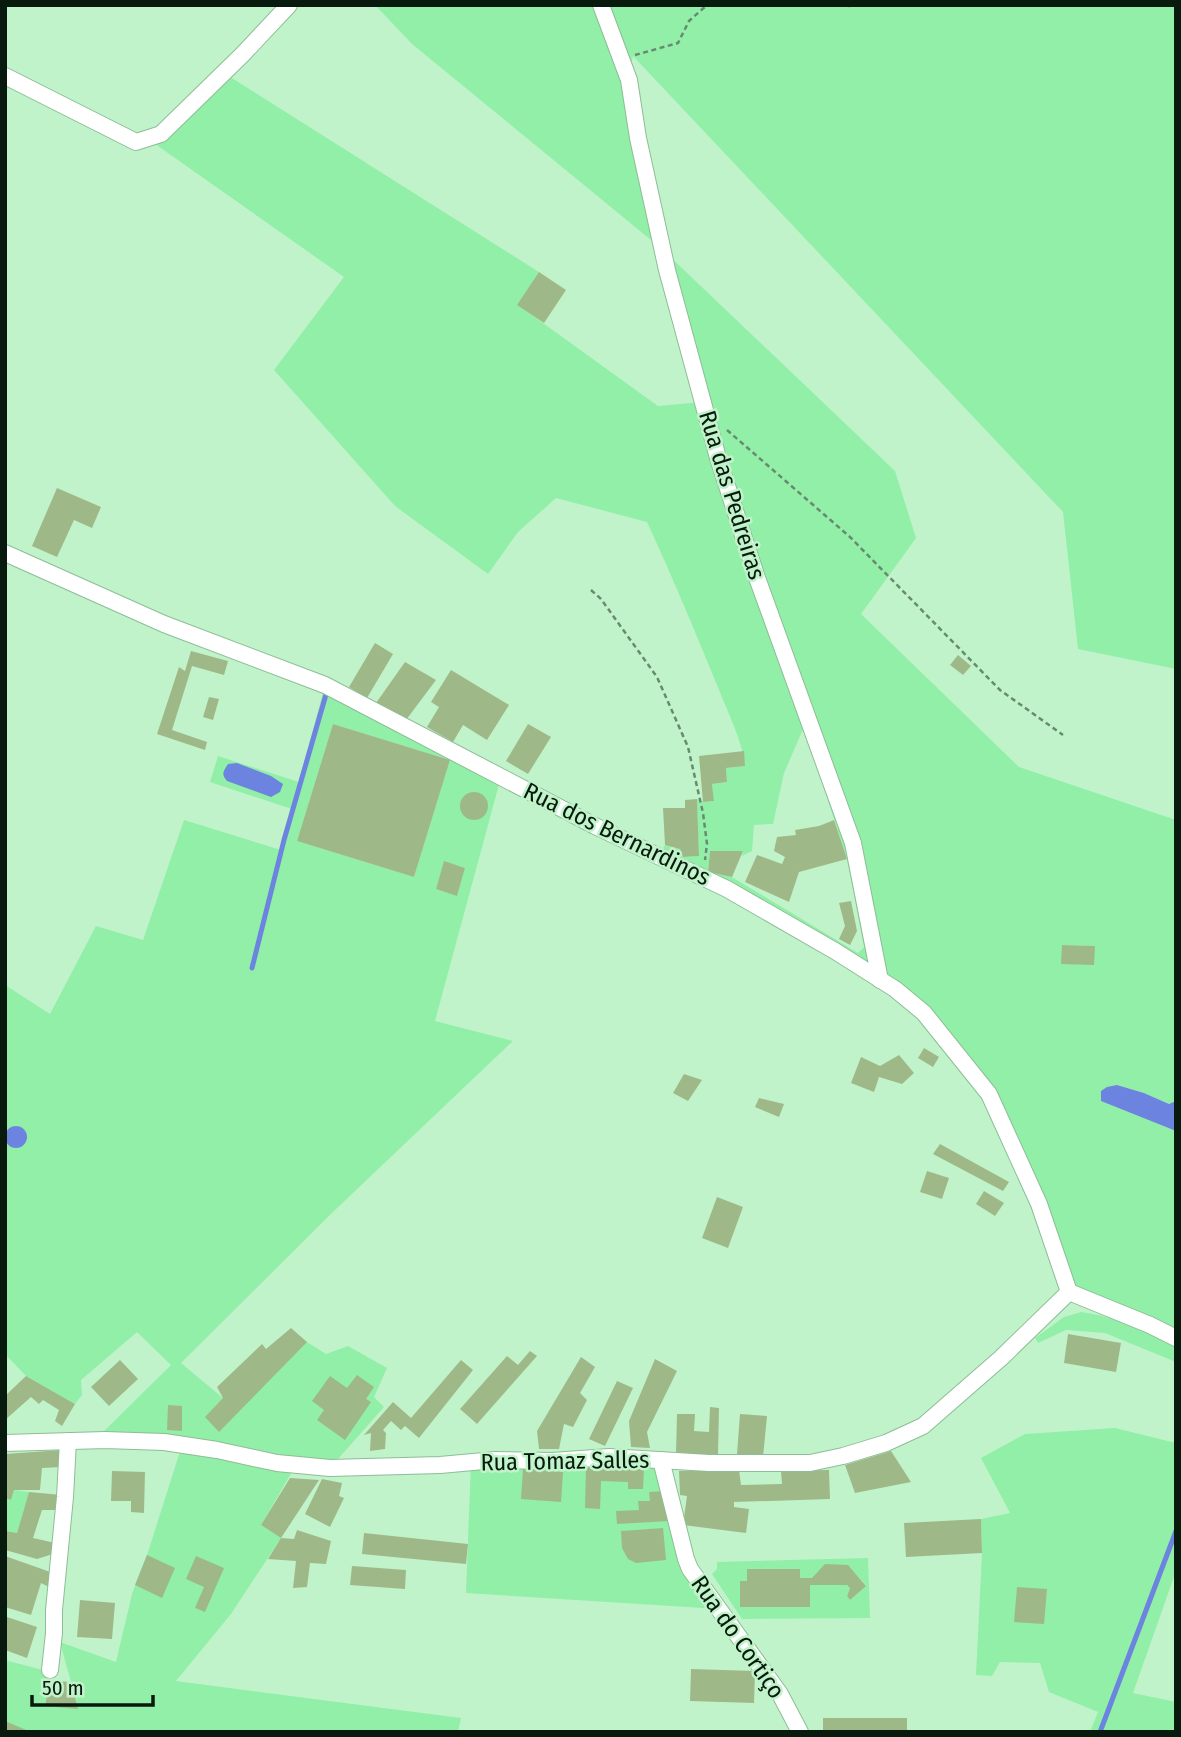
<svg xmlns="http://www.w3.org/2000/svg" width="1181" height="1737" viewBox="0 0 1181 1737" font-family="'Fira Sans Condensed',sans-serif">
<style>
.green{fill:#91efa8;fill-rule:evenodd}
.water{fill:#6c84df}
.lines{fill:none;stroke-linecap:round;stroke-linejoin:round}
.stream{stroke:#6c84df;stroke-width:5}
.building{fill:#9eb987}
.street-casing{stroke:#8dbd96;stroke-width:18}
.path{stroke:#688b70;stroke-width:2.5;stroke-dasharray:5 3.5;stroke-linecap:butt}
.street{stroke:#fff;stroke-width:16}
.labels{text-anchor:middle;stroke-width:5;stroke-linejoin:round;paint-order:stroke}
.street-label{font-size:24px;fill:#081a0d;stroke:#c1f3cb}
</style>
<rect width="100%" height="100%" fill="#c1f3cb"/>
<g class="green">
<path d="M 375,5 L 1176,5 L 1176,669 L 1078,649 L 1063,512 L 633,56 L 629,75 L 663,250 L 895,471 L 916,538 L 861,614 L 1019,767 L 1176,820 L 1176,1101 L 1169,1104 L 1144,1093 L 1117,1085 L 1102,1101 L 1176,1131 L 1176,1329 L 1076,1286 L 1043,1203 L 989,1094 L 894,989 L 658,856 L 665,845 L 680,849 L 683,857 L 699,856 L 697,799 L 703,802 L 714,801 L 712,784 L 727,782 L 726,768 L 745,766 C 742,740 729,715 719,690 C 696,634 673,578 647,522 L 556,498 L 518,532 L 488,574 L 395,506 L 274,370 L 344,277 L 148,139 L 224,73 L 539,272 L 518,305 L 658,406 L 703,402 L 662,249 L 412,44 ZM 804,727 L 847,859 L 864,947 L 858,953 L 732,877 L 708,872 L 710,851 L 743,851 L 742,856 L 752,851 L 754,825 L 773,824 L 784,773 ZM 1062,945 L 1094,946 L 1094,964 L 1062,964 Z"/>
<path d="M 325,685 L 501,777 L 435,1021 L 513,1041 L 334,1211 L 181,1363 L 223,1398 L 307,1342 L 326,1354 L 348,1346 L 387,1368 L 374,1397 L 384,1407 L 330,1468 L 296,1465 L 261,1525 L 281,1538 L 231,1614 L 176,1681 L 461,1718 L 458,1732 L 5,1732 L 5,1660 L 50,1672 L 45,1706 L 78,1708 L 60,1642 L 116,1662 L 132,1594 L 148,1552 L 182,1445 L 94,1441 L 171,1365 L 137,1332 L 81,1380 L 82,1395 L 75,1404 L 26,1376 L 5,1354 L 5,985 L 50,1014 L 96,926 L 143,940 L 184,820 L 281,850 L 292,809 L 210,782 L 218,756 L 299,782 ZM 333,724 L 450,760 L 414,877 L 297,841 ZM 444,862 L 465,868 L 457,895 L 436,889 Z"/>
<path d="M 1081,1312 C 1117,1317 1143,1330 1176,1346 L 1176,1362 L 1105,1333 L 1066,1330 L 1038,1343 L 1035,1338 L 1064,1317 Z"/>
<polygon points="1115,1428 1176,1443 1176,1571 1133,1693 1176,1702 1176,1732 1090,1732 1098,1712 1049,1692 1040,1663 1000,1662 992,1676 976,1675 982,1553 981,1519 1010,1513 981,1458 1025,1434"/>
<polygon points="661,1460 686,1559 719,1609 466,1593 471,1462"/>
<polygon points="14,1490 29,1492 17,1533 7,1531 5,1536 5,1498 11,1500"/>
<path d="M 868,1558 L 870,1618 L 742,1619 L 712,1574 L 717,1569 L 717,1562 ZM 847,1565 L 866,1585 L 850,1600 L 847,1596 L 850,1588 L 847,1585 L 810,1585 L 740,1606 L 740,1581 L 747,1581 L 748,1569 L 799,1569 L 800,1578 L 812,1578 Z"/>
</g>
<g class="water">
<path d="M 237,763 L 271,776 L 283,784 L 280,792 L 271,797 L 227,781 C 221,774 223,772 228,764 Z"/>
<polygon points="1117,1085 1144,1093 1169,1104 1176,1101 1176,1131 1101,1101 1101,1091 1107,1087"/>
<circle cx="16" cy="1137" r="11"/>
</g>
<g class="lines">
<g class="stream">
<polyline points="252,968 284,840 327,691"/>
<polyline points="1100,1732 1176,1531"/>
</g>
</g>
<g class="building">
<polygon points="539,272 566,290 544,323 517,305"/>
<polygon points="57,488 101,507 92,528 74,520 57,557 32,546"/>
<polygon points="375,643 393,654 367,698 349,687"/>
<polygon points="191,651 228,661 224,675 192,666 172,730 207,742 205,750 157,734 179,667 185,671"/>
<polygon points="958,655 971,666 963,675 950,665"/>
<polygon points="405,662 436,680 406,720 376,703"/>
<polygon points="451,670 509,705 487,740 463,725 453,742 427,727 439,707 431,702"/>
<polygon points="209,697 219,699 213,720 203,717"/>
<polygon points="333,724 450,760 414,877 297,841"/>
<polygon points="528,724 551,737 528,774 506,761"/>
<polygon points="744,751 745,766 726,768 727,782 712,784 714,801 703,802 699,756"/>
<circle cx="474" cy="806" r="14"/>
<polygon points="697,799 699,856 683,857 680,849 665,845 663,808 685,808 685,800"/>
<polygon points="834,820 847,859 799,872 789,902 745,882 757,855 782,864 785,857 774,851 777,837 796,835 795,830 819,826"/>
<polygon points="710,851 743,851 732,877 708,872"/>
<polygon points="444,861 465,868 457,896 436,889"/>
<polygon points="851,901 857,931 850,945 839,939 845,926 839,903"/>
<polygon points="1062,945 1095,946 1094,965 1061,964"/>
<polygon points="924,1048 939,1057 933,1067 918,1058"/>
<polygon points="899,1055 914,1073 902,1084 879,1077 874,1092 851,1083 861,1057 880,1066"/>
<polygon points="684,1074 702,1080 688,1101 673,1093"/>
<polygon points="759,1098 784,1104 779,1117 755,1107"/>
<polygon points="940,1144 1009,1182 1003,1191 933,1154"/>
<polygon points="927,1171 949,1178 942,1199 920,1192"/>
<polygon points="984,1191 1004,1203 995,1216 976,1204"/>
<polygon points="717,1197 743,1207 728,1248 702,1238"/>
<polygon points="291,1328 307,1342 219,1432 205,1417 223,1398 217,1387 262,1344 266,1349"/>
<polygon points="1068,1334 1121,1343 1116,1372 1064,1363"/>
<polygon points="530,1351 537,1356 477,1424 460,1409 507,1356 518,1365"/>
<polygon points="581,1357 595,1367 580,1393 587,1400 573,1427 564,1424 559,1449 539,1449 537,1431"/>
<polygon points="655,1359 677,1371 647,1432 650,1448 631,1447 629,1421"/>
<polygon points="120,1360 138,1379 109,1406 91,1387"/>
<polygon points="461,1360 473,1370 419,1438 405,1426 401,1430 391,1421 383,1430 386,1433 385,1449 370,1451 371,1433 364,1435 393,1402 411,1418"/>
<polygon points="357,1375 374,1387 366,1399 371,1402 345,1440 317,1420 324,1410 312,1401 330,1376 347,1388"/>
<polygon points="26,1376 75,1404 62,1426 55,1421 59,1410 43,1400 39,1404 31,1397 5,1420 5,1396"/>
<polygon points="617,1381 633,1388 605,1446 589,1439"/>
<polygon points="168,1405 182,1406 182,1431 167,1430"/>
<polygon points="710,1407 719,1408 718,1455 676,1454 677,1414 695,1414 694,1431 709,1432"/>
<polygon points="740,1414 767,1416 763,1457 737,1454"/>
<polygon points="62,1450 62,1467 42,1468 40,1490 14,1490 11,1500 5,1498 5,1454"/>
<polygon points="891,1451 911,1482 855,1493 845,1465"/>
<polygon points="586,1466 644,1469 643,1489 628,1489 628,1482 601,1481 600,1509 585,1508"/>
<polygon points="523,1469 563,1472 561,1502 521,1499"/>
<polygon points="739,1470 741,1485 782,1484 781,1471 829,1470 830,1499 734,1502 734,1507 749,1509 746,1533 683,1525 687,1496 680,1495 679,1471"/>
<polygon points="112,1471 145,1472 144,1513 131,1512 131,1501 111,1501"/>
<polygon points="290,1478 319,1480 281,1538 261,1525"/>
<polygon points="322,1479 342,1483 339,1496 344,1498 330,1527 305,1514"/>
<polygon points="667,1491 669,1521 617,1524 616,1511 639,1510 638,1501 650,1501 649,1492"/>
<polygon points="29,1492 62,1495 60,1510 42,1510 33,1538 55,1543 53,1554 37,1559 5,1550 6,1531 17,1533"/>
<polygon points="981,1519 982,1553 906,1557 904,1523"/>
<polygon points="663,1528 666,1560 636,1563 628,1559 622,1548 621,1531"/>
<polygon points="297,1530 331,1541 326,1564 310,1563 307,1587 293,1588 296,1561 268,1559 281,1538 294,1539"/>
<polygon points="364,1533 468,1544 466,1564 362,1554"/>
<polygon points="147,1555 175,1568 162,1598 135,1585"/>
<polygon points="5,1556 56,1574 53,1589 41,1583 31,1615 5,1607"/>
<polygon points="196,1556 224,1568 205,1612 195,1608 204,1587 186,1579"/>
<polygon points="825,1564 848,1565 866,1586 850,1600 847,1596 850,1588 847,1585 810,1585 810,1607 740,1607 740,1581 747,1581 747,1569 800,1569 800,1578 812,1578"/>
<polygon points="352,1566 406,1570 405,1589 350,1585"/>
<polygon points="1017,1587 1047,1589 1044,1624 1014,1622"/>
<polygon points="80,1600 115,1603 112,1639 77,1637"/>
<polygon points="7,1617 37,1627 27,1658 5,1650 5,1621"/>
<polygon points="691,1669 755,1671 754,1703 690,1701"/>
<polygon points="58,1681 71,1682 78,1709 45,1706 48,1689 57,1691"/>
<rect x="823" y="1718" width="84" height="14"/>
<polygon points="5,1721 31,1732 5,1732"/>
</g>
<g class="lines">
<g class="street-casing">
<g id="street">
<polyline points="601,5 629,80 638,138 667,270 718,458 756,575 853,843 880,980"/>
<polyline points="5,76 136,142 161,134 242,55 289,5"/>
<polyline points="5,553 164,624 325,685 595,826 727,889 835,951 895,989 924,1013 989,1094 1039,1204 1069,1292"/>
<polyline points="1069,1292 1150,1325 1176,1338"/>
<polyline points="5,1443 105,1440 164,1442 217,1450 277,1463 330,1468 440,1465 495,1460 552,1461 609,1457 709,1463 810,1463 843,1456 886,1443 923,1426 1001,1358 1069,1292"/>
<polyline points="661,1460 686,1559 690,1569 780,1694 800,1732"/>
<polyline points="50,1670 54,1633 54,1610 65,1497 68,1441"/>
</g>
</g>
<g class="path">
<polyline points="848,5 849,6 856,5"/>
<polyline points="635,55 678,43 689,21 707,5"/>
<polyline points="727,430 850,537 1000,690 1063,735"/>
<polyline points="591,590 601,599 657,677 688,747 703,813 707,844 705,860"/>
</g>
<use href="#street" class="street"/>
</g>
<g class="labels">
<g class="street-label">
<text transform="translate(732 495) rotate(73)" y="8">Rua das Pedreiras</text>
<text transform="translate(617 834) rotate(26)" y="8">Rua dos Bernardinos</text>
<text transform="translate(565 1461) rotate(-1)" y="8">Rua Tomaz Salles</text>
<text transform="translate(738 1637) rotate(55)" y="8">Rua do Cortiço</text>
</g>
</g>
<rect width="1181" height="1737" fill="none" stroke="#081a0d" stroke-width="14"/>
<path d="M32 1695v10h121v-10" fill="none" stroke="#081a0d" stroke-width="3.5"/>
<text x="42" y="1695" font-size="21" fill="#081a0d" stroke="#c1f3cb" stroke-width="5" paint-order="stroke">50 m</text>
</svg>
